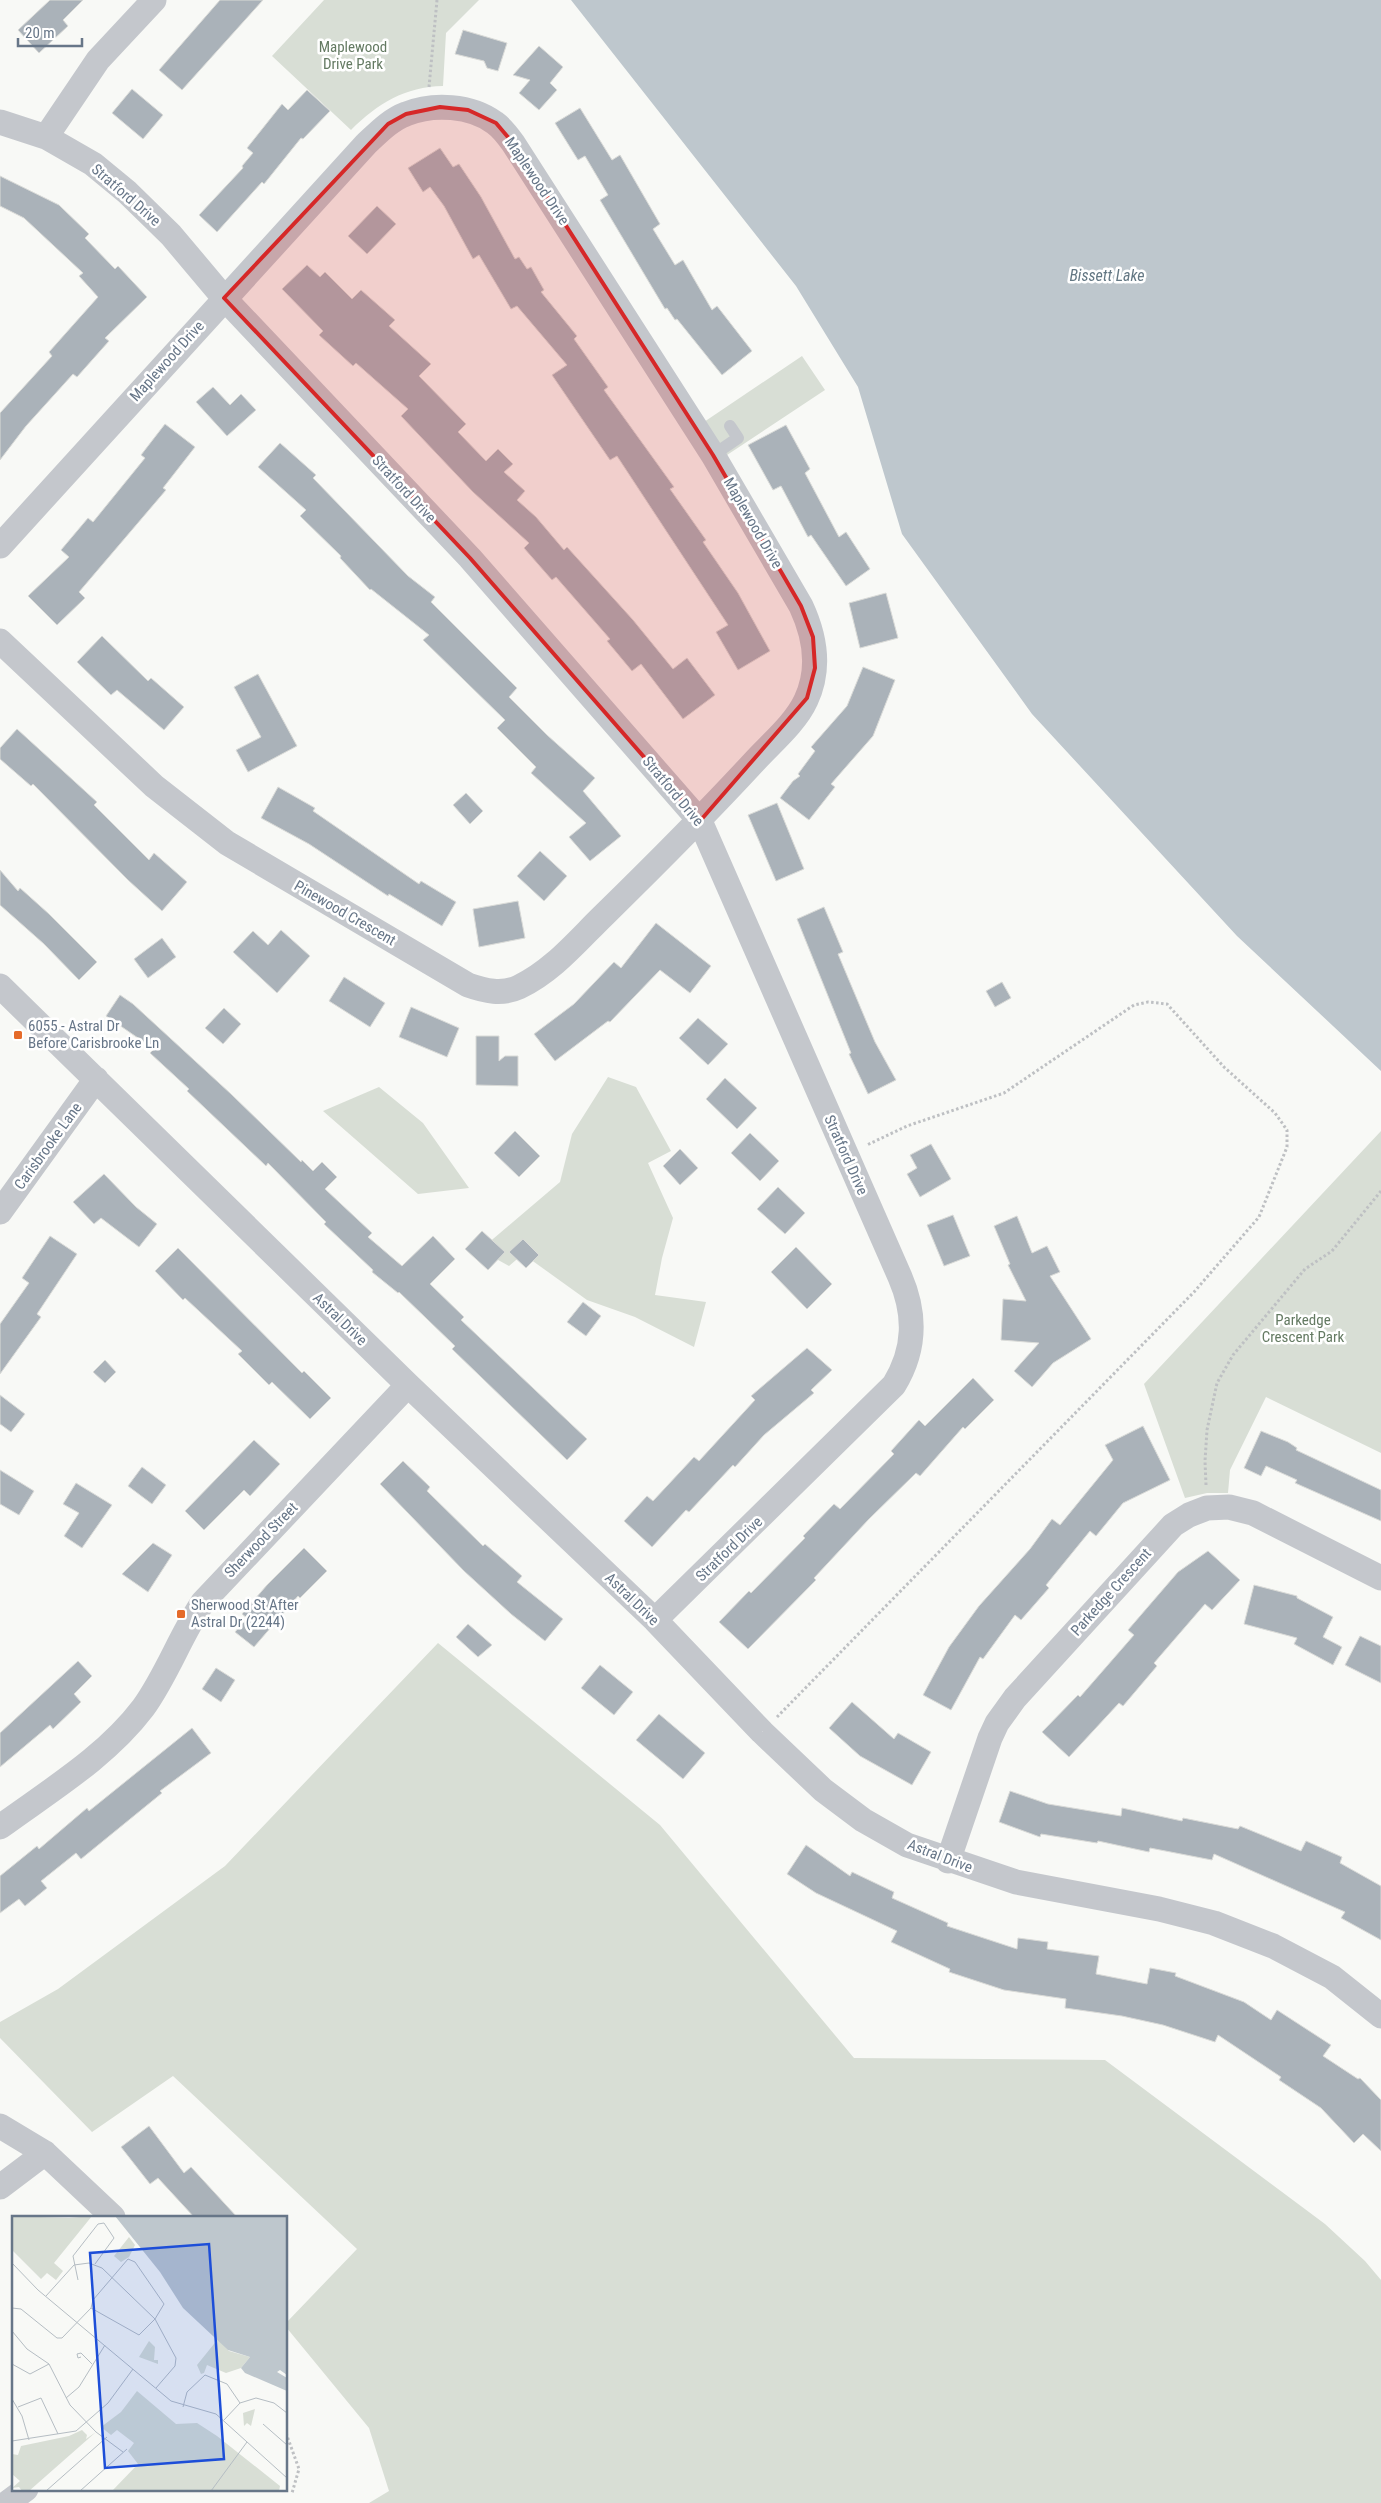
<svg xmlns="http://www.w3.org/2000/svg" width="1381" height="2503" font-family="'Roboto Condensed',sans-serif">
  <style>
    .green { fill: #d8ded5 }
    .water { fill: #bec7cd }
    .building { fill: #aab2b9; stroke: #dadbd8 }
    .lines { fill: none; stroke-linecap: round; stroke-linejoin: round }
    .path { stroke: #bec0c3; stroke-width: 3; stroke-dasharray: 2.5 2.5; stroke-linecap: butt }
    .lane { stroke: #c4c7cc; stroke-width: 12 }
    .street { stroke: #c4c7cc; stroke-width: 25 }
    .marked { fill: #d62828; fill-opacity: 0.2; stroke: #d62828; stroke-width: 4; stroke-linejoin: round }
    .poi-dot { fill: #e56b2a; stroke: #fff; stroke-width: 2 }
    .labels { text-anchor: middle; stroke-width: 5; stroke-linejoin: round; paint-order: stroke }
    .park-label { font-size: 15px; fill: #647a62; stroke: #fff }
    .street-label { font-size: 15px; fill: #677688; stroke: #fff }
    .poi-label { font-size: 15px; fill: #677688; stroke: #fff; text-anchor: start }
    .water-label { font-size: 16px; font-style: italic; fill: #637783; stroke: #fff }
    .inset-road { fill: none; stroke: #b5bdc3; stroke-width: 1 }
    .view { fill: #1d4ed8; fill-opacity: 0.15; stroke: #1d4ed8; stroke-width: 2.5 }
    .inset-edge { fill: none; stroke: #677688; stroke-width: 2.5 }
  </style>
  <rect width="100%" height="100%" fill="#f8f9f6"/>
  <!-- green -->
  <path class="green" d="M 324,0 L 479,0 L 446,33 L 443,86 C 405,87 378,103 351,130 L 272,56 Z
    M 802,356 L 825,390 L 727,455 L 704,422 Z
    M 608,1077 L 636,1087 L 671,1151 L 648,1163 L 673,1218 L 662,1258 L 655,1295 L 706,1302 L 694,1347 L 635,1317 L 587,1300 L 523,1254 L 509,1266 L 480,1250 L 560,1182 L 572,1134 Z
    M 379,1087 L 423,1123 L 469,1188 L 418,1194 L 323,1111 Z
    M 1381,1131 L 1381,1453 L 1266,1397 L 1230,1470 L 1228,1493 L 1207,1493 L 1185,1498 L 1144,1384 Z
    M 438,1643 L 660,1825 L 854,2058 L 1105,2060 L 1325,2224 L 1365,2261 L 1381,2280 L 1381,2503 L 369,2503 L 389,2491 L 369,2428 L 286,2327 L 286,2323 L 357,2249 L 173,2076 L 92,2132 L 0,2038 L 0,2022 L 58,1989 L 225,1866 Z"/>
  <!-- water -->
  <path class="water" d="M 571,0 L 1381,0 L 1381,1071 L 1237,936 L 1032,714 L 902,534 L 858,387 L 796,286 Z"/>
  <!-- building -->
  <path class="building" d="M 50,0 L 83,0 L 63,20 L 68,26 L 39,53 L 18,30 Z
    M 220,0 L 263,0 L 182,90 L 159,70 Z
    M 463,30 L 507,43 L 498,71 L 487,68 L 484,61 L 455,54 Z
    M 539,46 L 563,67 L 550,83 L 557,90 L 539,110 L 519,93 L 530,80 L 513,75 Z
    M 132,89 L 163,115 L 143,139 L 112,113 Z
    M 307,90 L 330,111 L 303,139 L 301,138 L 264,184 L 262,182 L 217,232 L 199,215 L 243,168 L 242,166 L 253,153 L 247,148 L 282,104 L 288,110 Z
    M 580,108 L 612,160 L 620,155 L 660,224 L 653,229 L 675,265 L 683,260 L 712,310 L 717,306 L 752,351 L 722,375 L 677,319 L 675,320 L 667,308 L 665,309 L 600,200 L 608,195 L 585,156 L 578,160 L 555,123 Z
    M 440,148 L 453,167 L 459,164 L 481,197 L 515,259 L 519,257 L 527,269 L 531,267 L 544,290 L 541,292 L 577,336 L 574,339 L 608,387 L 604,390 L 674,487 L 670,489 L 706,540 L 703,542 L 738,593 L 770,651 L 738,670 L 716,632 L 728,625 L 617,456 L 610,460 L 552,375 L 567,365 L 517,306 L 511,309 L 479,255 L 473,259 L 444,206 L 430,187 L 423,192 L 408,168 Z
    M 0,176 L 59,205 L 89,234 L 85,238 L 115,269 L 118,266 L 147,297 L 105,338 L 109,341 L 77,377 L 73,374 L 26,426 L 0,460 L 0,413 L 52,356 L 49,352 L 98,297 L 79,276 L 83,273 L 24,218 L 0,206 Z
    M 377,206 L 396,224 L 367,254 L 348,236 Z
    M 307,265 L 320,277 L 325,272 L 352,299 L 361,290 L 395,320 L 389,326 L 431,364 L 419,376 L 466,424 L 458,432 L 486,461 L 498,449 L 513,464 L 504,472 L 525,491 L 517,500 L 536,517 L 564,550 L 567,547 L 633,620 L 673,669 L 687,658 L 715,695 L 683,719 L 641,664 L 632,671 L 607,641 L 610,639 L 556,577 L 552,580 L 524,548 L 529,543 L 473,492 L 401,416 L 408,409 L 356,363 L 353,366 L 319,335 L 323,331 L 282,289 Z
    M 213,387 L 230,405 L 241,394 L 256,410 L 227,436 L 196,402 Z
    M 165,424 L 195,447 L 163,488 L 166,490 L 79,592 L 85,598 L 57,625 L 28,596 L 69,557 L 61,550 L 88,518 L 93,522 L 145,458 L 141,455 Z
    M 786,425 L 810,469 L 805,473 L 839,537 L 846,532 L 870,569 L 846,586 L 811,535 L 808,537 L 781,486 L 773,490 L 748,445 Z
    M 280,443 L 316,475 L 313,478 L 408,576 L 435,597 L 431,602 L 517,688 L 509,697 L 547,735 L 595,778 L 583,791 L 621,836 L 590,861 L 569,837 L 586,823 L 531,773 L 536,767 L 497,728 L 505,720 L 423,640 L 429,635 L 371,589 L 370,590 L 340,558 L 341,556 L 300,516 L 306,510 L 258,467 Z
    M 886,593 L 898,638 L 860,648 L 849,603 Z
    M 102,636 L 148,681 L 151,678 L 184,707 L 164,730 L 117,690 L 111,695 L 77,662 Z
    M 863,667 L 895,680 L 873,736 L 831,784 L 835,787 L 809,820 L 780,798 L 793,781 L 800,776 L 798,774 L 815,751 L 811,747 L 847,706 Z
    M 258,674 L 297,746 L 248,772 L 236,750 L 261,737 L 234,687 Z
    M 17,729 L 97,802 L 94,805 L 149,860 L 154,853 L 187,882 L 162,911 L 128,880 L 33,784 L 31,786 L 0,759 L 0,748 Z
    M 278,787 L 315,808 L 313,811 L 419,884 L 421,881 L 456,902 L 442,926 L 389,894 L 388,896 L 309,844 L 261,818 Z
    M 466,793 L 483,811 L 470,824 L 453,805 Z
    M 777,803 L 804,869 L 776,881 L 748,815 Z
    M 540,851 L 567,876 L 544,901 L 517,876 Z
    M 0,870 L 18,891 L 20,888 L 49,914 L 97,962 L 79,980 L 44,944 L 0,905 Z
    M 518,901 L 525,938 L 479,947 L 473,909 Z
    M 824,907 L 843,952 L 838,954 L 875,1042 L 896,1080 L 868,1094 L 849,1054 L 851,1053 L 797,919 Z
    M 656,923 L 711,966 L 690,993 L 660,970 L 610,1022 L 608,1021 L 555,1061 L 534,1034 L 574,1004 L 614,962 L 621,968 Z
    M 281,930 L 310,956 L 277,993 L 233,952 L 253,931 L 268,945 Z
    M 162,938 L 176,957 L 148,978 L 134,959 Z
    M 344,977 L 385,1003 L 370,1027 L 329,1001 Z
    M 1002,982 L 1011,998 L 995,1007 L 986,991 Z
    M 120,995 L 133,1004 L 231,1094 L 301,1162 L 302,1160 L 313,1171 L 322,1162 L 337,1177 L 325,1189 L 372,1233 L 368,1237 L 402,1266 L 433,1236 L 455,1259 L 430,1284 L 464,1317 L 461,1320 L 587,1439 L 567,1460 L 452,1349 L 455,1346 L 399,1292 L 398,1293 L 372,1272 L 373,1270 L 324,1224 L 326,1222 L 268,1163 L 266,1166 L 187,1091 L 189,1089 L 150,1053 L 154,1049 L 106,1016 Z
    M 411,1007 L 459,1028 L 447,1057 L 399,1037 Z
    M 224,1008 L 241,1024 L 223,1044 L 205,1028 Z
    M 698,1018 L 728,1044 L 708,1065 L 679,1038 Z
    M 476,1036 L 499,1036 L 499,1061 L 505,1056 L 518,1056 L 518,1086 L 476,1085 Z
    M 725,1078 L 757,1108 L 737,1129 L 706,1099 Z
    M 515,1131 L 540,1156 L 519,1177 L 494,1153 Z
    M 750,1133 L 779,1161 L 760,1181 L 731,1153 Z
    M 931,1144 L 951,1179 L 920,1197 L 907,1174 L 917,1168 L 910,1155 Z
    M 680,1149 L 698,1168 L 680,1185 L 663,1166 Z
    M 104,1174 L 136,1207 L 157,1224 L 139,1247 L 101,1218 L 94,1224 L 73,1202 Z
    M 778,1187 L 805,1213 L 785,1234 L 757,1209 Z
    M 953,1215 L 970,1256 L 944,1266 L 927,1225 Z
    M 1017,1216 L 1032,1253 L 1047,1246 L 1060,1272 L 1050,1276 L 1091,1339 L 1053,1363 L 1032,1387 L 1014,1371 L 1039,1343 L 1001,1340 L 1003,1299 L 1026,1301 L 1008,1265 L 1010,1264 L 994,1226 Z
    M 482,1231 L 505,1252 L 488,1270 L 465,1249 Z
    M 50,1236 L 77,1254 L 37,1314 L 41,1317 L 0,1374 L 0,1324 L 29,1283 L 22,1278 Z
    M 523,1239 L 539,1255 L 526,1268 L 509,1252 Z
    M 796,1247 L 832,1284 L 807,1309 L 771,1272 Z
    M 178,1248 L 302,1373 L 304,1371 L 331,1398 L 310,1419 L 272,1382 L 269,1385 L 238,1354 L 242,1351 L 185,1298 L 183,1300 L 155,1271 Z
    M 583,1302 L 601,1316 L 586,1336 L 567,1322 Z
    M 807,1348 L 832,1370 L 811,1390 L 814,1393 L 764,1435 L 735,1467 L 733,1465 L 689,1512 L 686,1510 L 652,1547 L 624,1521 L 647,1496 L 653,1501 L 694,1457 L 699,1461 L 755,1400 L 751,1396 Z
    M 105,1360 L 116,1372 L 105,1383 L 93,1372 Z
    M 973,1378 L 994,1400 L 965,1429 L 963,1427 L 920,1476 L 916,1473 L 869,1519 L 814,1578 L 816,1580 L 748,1649 L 719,1622 L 749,1591 L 751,1593 L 805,1538 L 803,1536 L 834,1504 L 840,1509 L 894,1454 L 891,1451 L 919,1420 L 925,1426 Z
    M 0,1395 L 25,1414 L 11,1432 L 0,1424 Z
    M 1143,1426 L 1170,1480 L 1123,1503 L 1096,1536 L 1090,1531 L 1046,1585 L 1049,1588 L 1021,1620 L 1015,1615 L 983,1659 L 980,1657 L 951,1710 L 923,1695 L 949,1647 L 979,1606 L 1030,1549 L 1052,1519 L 1060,1525 L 1113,1460 L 1105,1445 Z
    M 1261,1431 L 1288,1442 L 1297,1448 L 1296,1450 L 1381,1490 L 1381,1521 L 1295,1483 L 1297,1480 L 1266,1466 L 1261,1476 L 1244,1468 Z
    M 254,1440 L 280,1464 L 250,1496 L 244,1490 L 204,1530 L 185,1511 Z
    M 403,1461 L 430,1487 L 427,1491 L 483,1546 L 485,1544 L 522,1576 L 517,1582 L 563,1619 L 545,1641 L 511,1614 L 464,1571 L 380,1484 Z
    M 142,1467 L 166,1485 L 152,1504 L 128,1486 Z
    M 0,1470 L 34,1491 L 19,1515 L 0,1504 Z
    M 76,1483 L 112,1505 L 82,1548 L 64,1536 L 79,1513 L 63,1504 Z
    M 153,1543 L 172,1555 L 148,1592 L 122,1574 Z
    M 304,1548 L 327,1571 L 300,1598 L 298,1596 L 254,1647 L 235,1632 L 247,1618 L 242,1614 L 267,1585 Z
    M 1208,1551 L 1240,1580 L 1212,1610 L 1205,1604 L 1154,1663 L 1157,1666 L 1123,1706 L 1119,1703 L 1069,1757 L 1042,1732 L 1078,1695 L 1080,1697 L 1134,1635 L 1128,1630 L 1178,1572 Z
    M 1254,1585 L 1297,1596 L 1297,1598 L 1333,1617 L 1323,1637 L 1342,1647 L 1333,1665 L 1294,1644 L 1297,1638 L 1244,1624 Z
    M 468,1624 L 492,1645 L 478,1657 L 456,1637 Z
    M 1360,1636 L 1381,1646 L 1381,1683 L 1345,1665 Z
    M 78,1661 L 92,1676 L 74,1694 L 81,1702 L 53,1729 L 50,1725 L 0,1767 L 0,1733 Z
    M 600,1665 L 633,1692 L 614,1715 L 581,1688 Z
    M 216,1668 L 235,1680 L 221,1702 L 202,1689 Z
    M 852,1702 L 894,1739 L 898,1733 L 931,1752 L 912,1785 L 860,1756 L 829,1728 Z
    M 659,1714 L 705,1753 L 683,1779 L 636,1740 Z
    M 192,1728 L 211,1753 L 160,1791 L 162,1793 L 81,1859 L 76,1853 L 41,1881 L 47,1888 L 25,1906 L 19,1899 L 0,1913 L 0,1876 L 37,1846 L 39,1849 L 87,1808 L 89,1811 Z
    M 1010,1791 L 1048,1804 L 1121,1816 L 1122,1808 L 1182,1821 L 1183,1818 L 1238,1829 L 1240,1826 L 1301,1851 L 1306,1841 L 1342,1857 L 1340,1863 L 1381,1886 L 1381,1940 L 1341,1918 L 1345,1912 L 1214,1854 L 1212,1860 L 1150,1848 L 1149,1852 L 1098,1841 L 1097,1843 L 1041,1834 L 1040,1837 L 999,1822 Z
    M 806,1845 L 850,1876 L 852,1872 L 894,1892 L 892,1898 L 948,1923 L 947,1926 L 1017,1949 L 1018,1938 L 1048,1942 L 1047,1949 L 1099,1956 L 1096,1974 L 1147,1984 L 1150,1968 L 1176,1973 L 1175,1976 L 1244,2002 L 1271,2020 L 1277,2010 L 1331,2045 L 1323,2056 L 1358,2079 L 1360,2078 L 1381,2100 L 1381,2151 L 1363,2134 L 1354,2143 L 1321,2108 L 1279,2080 L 1281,2077 L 1218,2035 L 1215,2042 L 1163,2025 L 1122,2016 L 1065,2008 L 1066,1999 L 1004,1990 L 949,1972 L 950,1969 L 891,1942 L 897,1931 L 816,1893 L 787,1874 Z
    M 149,2126 L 184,2173 L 191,2167 L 237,2217 L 194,2217 L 158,2178 L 150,2184 L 121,2147 Z"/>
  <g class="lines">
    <!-- path -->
    <path class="path" d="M 429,87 L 437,0
      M 1206,1485 L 1205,1461 L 1207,1430 L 1217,1383 L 1233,1355 L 1305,1269 L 1332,1251 L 1381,1191
      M 777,1717 L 1194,1292 L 1259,1217 L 1287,1147 L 1287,1130 L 1275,1113 L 1224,1067 L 1167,1004 L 1148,1002 L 1134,1005 L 1004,1093 L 907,1126 L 867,1145
      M 286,2433 L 299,2469 L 292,2493"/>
    <!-- lane -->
    <path class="lane" d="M 713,455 L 738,438 L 730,426"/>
    <!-- street -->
    <path class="street" d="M 0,122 L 46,137 L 93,164 L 127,192 L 171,235 L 224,298 L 470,558 L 700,821 L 900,1277 C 916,1314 916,1349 894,1385 L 655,1620
      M 46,137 L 98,60 L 154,0
      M 0,546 L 366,144 C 378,133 390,120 406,114 C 433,103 471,105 495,123 C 502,128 508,136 513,143 L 713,455 L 801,606 C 815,636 821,668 806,700 C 795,724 770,744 753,763 C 705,815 655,865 605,914 C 578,940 553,971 519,987 C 502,995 485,991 468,985 L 227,843 L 154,786 L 0,641
      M 0,986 L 408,1385 L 655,1620 L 762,1732 L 823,1790 L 863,1820 L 907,1845 L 1016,1882 L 1159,1909 L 1214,1923 L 1273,1946 L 1332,1977 L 1381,2016
      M 0,1212 L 96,1079
      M 0,1827 C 49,1791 106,1757 143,1708 C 167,1675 180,1636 203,1602 L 408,1385
      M 948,1861 L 990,1738 L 997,1723 L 1015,1698 L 1173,1525 L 1189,1515 L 1207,1508 L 1229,1507 L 1253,1513 L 1381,1578
      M 0,2126 L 45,2153 L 113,2217
      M 0,2187 L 45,2153
      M 7,2503 L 26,2489"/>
  </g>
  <!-- marked area -->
  <path class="marked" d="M 440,107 L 468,110 L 496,123 L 513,143 L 713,455 L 801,606 L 813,637 L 815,668 L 807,698 L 700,821 L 470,558 L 224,298 L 388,124 L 406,114 Z"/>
  <!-- markers -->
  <g class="poi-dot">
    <rect x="13" y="1030" width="10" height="10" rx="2.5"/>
    <rect x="176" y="1609" width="10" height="10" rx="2.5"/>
  </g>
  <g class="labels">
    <!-- park labels -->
    <g class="park-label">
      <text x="353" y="52">Maplewood<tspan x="353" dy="17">Drive Park</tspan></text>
      <text x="1303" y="1325">Parkedge<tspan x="1303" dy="17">Crescent Park</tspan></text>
    </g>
    <!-- street labels -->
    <g class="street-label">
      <text transform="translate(537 181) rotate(56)" y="5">Maplewood Drive</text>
      <text transform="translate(126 195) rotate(41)" y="5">Stratford Drive</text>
      <text transform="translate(167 361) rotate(-48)" y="5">Maplewood Drive</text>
      <text transform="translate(404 489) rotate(47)" y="5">Stratford Drive</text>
      <text transform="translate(753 523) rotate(60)" y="5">Maplewood Drive</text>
      <text transform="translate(673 791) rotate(50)" y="5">Stratford Drive</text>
      <text transform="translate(345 913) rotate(30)" y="5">Pinewood Crescent</text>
      <text transform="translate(48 1146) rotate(-54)" y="5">Carisbrooke Lane</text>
      <text transform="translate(846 1155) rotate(66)" y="5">Stratford Drive</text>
      <text transform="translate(340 1319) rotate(44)" y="5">Astral Drive</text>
      <text transform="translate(261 1540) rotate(-46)" y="5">Sherwood Street</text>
      <text transform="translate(729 1549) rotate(-44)" y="5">Stratford Drive</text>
      <text transform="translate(1111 1592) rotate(-48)" y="5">Parkedge Crescent</text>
      <text transform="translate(632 1599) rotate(44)" y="5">Astral Drive</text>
      <text transform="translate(940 1856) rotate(21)" y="5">Astral Drive</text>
    </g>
    <!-- poi labels -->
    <g class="poi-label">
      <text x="28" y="1031">6055 - Astral Dr<tspan x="28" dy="17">Before Carisbrooke Ln</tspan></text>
      <text x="191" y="1610">Sherwood St After<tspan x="191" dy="17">Astral Dr (2244)</tspan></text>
    </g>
    <!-- water labels -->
    <g class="water-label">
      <text x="1107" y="281">Bissett Lake</text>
    </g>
  </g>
  <!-- overview -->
  <g transform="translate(12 2216)">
    <rect width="275" height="275" fill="#f8f9f6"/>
    <path d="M 0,0 L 57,2 L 80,0 L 42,47 L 51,55 L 44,64 L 35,57 L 29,63 L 0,34 ZM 117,21 L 123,29 L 117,41 L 109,46 L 102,40 ZM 206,123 L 217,135 L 238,141 L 229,152 L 214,157 L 195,149 L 192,157 L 189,158 L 185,149 ZM 137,125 L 143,131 L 142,144 L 146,144 L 146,148 L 127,141 ZM 125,175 L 164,208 L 185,207 L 205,220 L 268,270 L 267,275 L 100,275 L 126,248 L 116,235 L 122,227 L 105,214 L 99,219 L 89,211 L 109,196 ZM 243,193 L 239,210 L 235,207 L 232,210 L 231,197 ZM 70,214 L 75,219 L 74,223 L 84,216 L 17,275 L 10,275 L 7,271 L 0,272 L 8,265 L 0,258 L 0,238 L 6,239 L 9,230 L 57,220 Z" fill="#d8ded5"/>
    <path d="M 103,0 L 275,0 L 275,159 L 268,154 L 265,156 L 275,162 L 275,175 L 233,157 L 229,152 L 238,141 L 216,134 L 171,92 L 148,56 Z" fill="#bec7cd"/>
    <path class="inset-road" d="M 0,47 L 26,74 L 159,185 L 204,198 L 275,262M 66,64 L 61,40 L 86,8 L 92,7 L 102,22 L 83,48M 34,80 L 62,49 L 77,47 L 90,52 L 143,103 L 164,142 L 163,150 L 144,172M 0,92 L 9,93 L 45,122 L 50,122 L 79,92 L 81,84 L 116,43 L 123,46 L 152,88 L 143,103 L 127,119 L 79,92M 0,115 L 15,133 L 37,148 L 58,189 L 84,216 L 111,236M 69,141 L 66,142 L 65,138 L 69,137 L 80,148M 0,148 L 18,158 L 37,148M 54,182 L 67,171 L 93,129M 0,183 L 10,200 L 17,224M 6,191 L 29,182 L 46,218M 171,191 L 175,176 L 193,159 L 215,168 L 228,187M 212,204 L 228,187 L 244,182 L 262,187 L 275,197M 251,208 L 275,229M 0,225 L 64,215 L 96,187 L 121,153M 34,275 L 95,221M 68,275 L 115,233M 199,275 L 235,226"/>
    <path class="view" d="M 197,28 L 212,243 L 93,252 L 78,37 Z"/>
    <rect width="275" height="275" class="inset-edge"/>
  </g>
  <!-- scale -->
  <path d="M18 38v8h64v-8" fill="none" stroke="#677688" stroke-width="2.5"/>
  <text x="25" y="38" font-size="15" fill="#677688" stroke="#ffffff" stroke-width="4" paint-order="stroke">20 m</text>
</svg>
